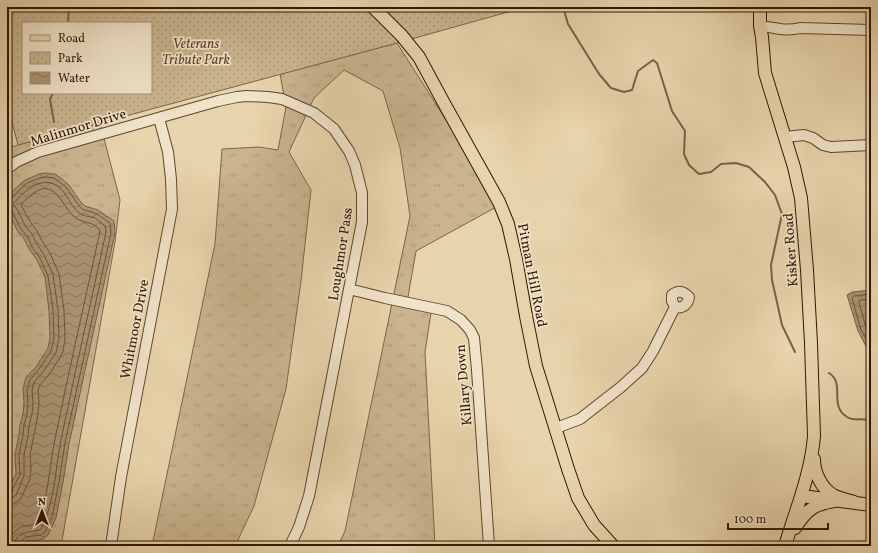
<svg xmlns="http://www.w3.org/2000/svg" width="878" height="553" font-family="Vollkorn,serif">
  <style>
    .grass { fill: url(#grass-tufts); stroke: #7c6548 }
    .park { fill: url(#park-dots); stroke: #7c6548; fill-rule: evenodd }
    .water { fill: url(#water-waves); stroke: #786145 }
    .lines { fill: none; stroke-linecap: round; stroke-linejoin: round }
    .shore { stroke: #6c543a; stroke-width: 1 }
    .stream { stroke: #786145; stroke-width: 2 }
    .minor-casing { stroke: #5d462c; stroke-width: 12 }
    .major-casing { stroke: #2f1602; stroke-width: 14 }
    .minor { stroke: #f0e3c9; stroke-width: 10 }
    .major { stroke: #e8d4ac; stroke-width: 12 }
    .labels { text-anchor: middle; stroke-width: 3.5; stroke-linejoin: round; paint-order: stroke }
    .park-label { font-size: 14px; font-style: italic; fill: #5d452c; stroke: #f0e3c9 }
    .street-label { font-size: 14px; fill: #2f1602; stroke: #f0e3c9 }
  </style>
  <defs>
    <pattern id="grass-tufts" width="24" height="20" patternUnits="userSpaceOnUse"><rect width="24" height="20" fill="#c9b48f"/><path d="M3 7l-1-3M5 7V3M7 7l1-3M15 17l-1-3M17 17v-4M19 17l1-3" fill="none" stroke="#ad9a7a"/></pattern>
    <pattern id="park-dots" width="8" height="8" patternUnits="userSpaceOnUse"><rect width="8" height="8" fill="#c9b48f"/><path d="M2 2h.1M6 6h.1" fill="none" stroke="#ad9a7a" stroke-width="1.8" stroke-linecap="round"/></pattern>
    <pattern id="water-waves" width="16" height="10" patternUnits="userSpaceOnUse"><rect width="16" height="10" fill="#a99372"/><path d="M0 5q4-4 8 0t8 0" fill="none" stroke="#8a775b"/></pattern>
  </defs>
  <rect width="100%" height="100%" fill="#e8d4ac"/>
  <filter id="stains"><feTurbulence type="fractalNoise" baseFrequency=".005" numOctaves="4"/><feColorMatrix values="0 0 0 0 .2 0 0 0 0 .09 0 0 0 0 .02 0 0 0 .5 -.17"/></filter>
  <radialGradient id="worn" r=".72"><stop offset=".6" stop-color="#630" stop-opacity="0"/><stop offset="1" stop-color="#630" stop-opacity=".3"/></radialGradient>
  <!-- grass -->
  <path class="grass" d="M 397,43 L 500,205 L 416,251 L 408,297 L 431,313 L 425,352 L 435,546 L 338,546 L 345,531 L 410,216 L 400,148 L 383,91 L 344,70 L 314,98 L 289,152 L 311,190 L 301,281 L 286,389 L 254,506 L 235,546 L 152,546 L 215,244 L 222,149 L 259,147 L 278,150 L 286,107 L 280,74 Z
    M 100,123 L 120,200 L 115,242 L 61,546 L 7,546 L 7,148 Z"/>
  <!-- park -->
  <path class="park" d="M 7,7 L 526,7 L 397,43 L 18,145 L 7,103 ZM 23,23 L 151,23 L 151,93 L 23,93 Z"/>
  <!-- water -->
  <path class="water" d="M 45,173 L 55,174 L 62,179 L 69,185 L 80,201 L 85,206 L 98,210 L 114,221 L 115,233 L 69,444 L 63,482 L 56,518 L 48,535 L 43,539 L 34,541 L 28,540 L 23,545 L 23,546 L 7,546 L 7,520 L 9,509 L 7,499 L 10,485 L 16,474 L 15,455 L 19,434 L 20,425 L 23,413 L 24,403 L 23,389 L 26,377 L 36,367 L 48,348 L 50,338 L 49,311 L 45,277 L 37,260 L 29,249 L 24,239 L 18,232 L 13,222 L 8,211 L 7,200 L 8,195 L 25,180 L 39,174 Z
    M 871,290 L 871,356 L 858,331 L 847,295 L 852,292 Z"/>
  <g class="lines">
    <!-- shore -->
    <path class="shore" d="M 7,199 L 11,198 L 27,183 L 40,178 L 46,177 L 54,178 L 66,187 L 77,203 L 82,209 L 97,214 L 110,223 L 111,233 L 65,443 L 59,482 L 52,517 L 45,532 L 41,535 L 26,537 L 20,542 L 19,546
      M 7,209 L 10,209 L 12,211 L 21,229 L 28,237 L 32,247 L 40,258 L 48,276 L 53,310 L 54,338 L 51,351 L 39,369 L 30,380 L 27,390 L 28,403 L 27,414 L 24,425 L 23,435 L 19,455 L 20,475 L 14,486 L 12,492 L 10,494 L 7,494
      M 871,294 L 854,296 L 852,298 L 861,330 L 871,347
      M 871,299 L 860,300 L 859,302 L 866,328 L 871,337
      M 7,499 L 12,498 L 16,495 L 24,476 L 24,455 L 28,436 L 29,426 L 32,414 L 33,403 L 32,390 L 34,382 L 43,372 L 56,353 L 59,338 L 58,310 L 53,274 L 44,255 L 37,244 L 32,234 L 26,227 L 17,209 L 13,204 C 25,190 45,172 62,190 C 68,197 71,206 78,212 C 83,217 90,216 95,218 C 99,220 102,224 105,226 L 106,232 C 91,302 75,371 61,440 C 55,470 55,502 41,529 L 39,530 C 28,533 16,531 14,546
      M 7,505 L 13,504 L 20,500 L 30,479 L 31,466 L 30,455 L 38,414 L 39,403 L 38,390 L 40,385 L 48,376 L 61,356 L 63,351 L 65,339 L 64,310 L 59,274 L 50,253 L 42,241 L 37,231 L 31,223 L 21,205 L 22,203 C 37,189 48,180 62,201 C 66,207 70,214 76,218 C 84,224 95,221 100,231 C 85,301 69,370 55,439 C 49,467 49,498 36,525 C 32,525 27,525 23,526 C 15,530 9,537 8,546"/>
    <!-- stream -->
    <path class="stream" d="M 563,7 L 568,24 L 599,74 L 611,88 L 624,92 L 632,90 L 638,71 L 653,60 L 657,63 L 672,111 L 685,131 L 684,154 L 689,165 L 699,174 L 711,172 L 721,164 L 736,163 L 749,167 L 765,182 L 775,195 L 782,214 L 771,265 L 772,280 L 782,325 L 795,352
      M 68,23 L 69,7
      M 53,93 L 50,99 L 54,122
      M 829,373 C 846,384 828,405 847,417 C 854,422 863,417 871,421
      M 31,546 L 34,541"/>
    <!-- minor casing -->
    <g class="minor-casing">
      <path id="minor" d="M 760,26 C 775,27 784,32 800,28 L 871,30
        M 785,137 L 804,135 L 813,138 L 823,145 L 831,147 L 871,145
        M 7,169 L 16,162 L 38,152 L 218,101 L 237,97 L 246,96 L 268,97 L 282,99 L 314,113 L 334,129 L 349,151 L 355,165 L 362,193 L 362,222 L 309,496 L 299,527 L 290,546
        M 349,289 L 385,298 L 447,311 L 461,320 L 470,330 L 474,338 L 477,370 L 489,546
        M 556,428 L 580,419 L 621,387 L 642,368 L 653,351 L 675,307 L 672,301 L 672,295 C 679,290 683,291 689,297 C 688,304 683,309 675,307
        M 111,546 L 121,477 L 172,209 L 171,179 L 168,152 L 159,118"/>
    </g>
    <!-- major casing -->
    <g class="major-casing">
      <path id="major" d="M 373,7 L 402,36 L 419,57 L 445,105 L 499,202 L 508,224 L 516,259 L 526,316 L 536,366 L 568,469 L 578,498 L 594,525 L 613,546
        M 760,7 L 760,26 L 762,37 L 765,73 L 794,167 L 801,198 L 807,270 L 811,343 L 814,436 C 811,474 796,509 785,546
        M 814,459 C 814,472 821,488 833,495 C 839,498 847,500 854,502
        M 802,496 L 871,505
        M 795,528 C 808,507 816,504 839,500"/>
    </g>
    <!-- minor -->
    <use href="#minor" class="minor"/>
    <!-- major -->
    <use href="#major" class="major"/>
  </g>
  <g class="labels">
    <!-- park labels -->
    <g class="park-label">
      <text x="196" y="48">Veterans<tspan x="196" dy="16">Tribute Park</tspan></text>
    </g>
    <!-- street labels -->
    <g class="street-label">
      <text transform="translate(78 127) rotate(-17)" y="5">Malinmor Drive</text>
      <text transform="translate(790 250) rotate(-94)" y="5">Kisker Road</text>
      <text transform="translate(340 254) rotate(-81)" y="5">Loughmor Pass</text>
      <text transform="translate(533 275) rotate(79)" y="5">Pitman Hill Road</text>
      <text transform="translate(134 329) rotate(-79)" y="5">Whitmoor Drive</text>
      <text transform="translate(463 385) rotate(-95)" y="5">Killary Down</text>
    </g>
  </g>
  <!-- margin -->
  <rect width="878" height="553" fill="none" stroke="#e8d4ac" stroke-width="24"/>
  <rect x="8" y="8" width="862" height="537" fill="none" stroke="#2f1602" stroke-width="2"/>
  <rect x="12" y="12" width="854" height="529" fill="none" stroke="#2f1602"/>
  <!-- legend -->
  <rect x="22" y="22" width="130" height="72" fill="#f0e3c9" stroke="#a39179"/>
  <rect x="30" y="35" width="20" height="6" fill="#e8d4ac" stroke="#a39179"/>
  <text x="58" y="42" font-size="12" fill="#2f1602">Road</text>
  <rect x="30" y="52" width="20" height="12" fill="url(#park-dots)" stroke="#a39179"/>
  <text x="58" y="62" font-size="12" fill="#2f1602">Park</text>
  <rect x="30" y="72" width="20" height="12" fill="url(#water-waves)" stroke="#a39179"/>
  <text x="58" y="82" font-size="12" fill="#2f1602">Water</text>
  <!-- north arrow -->
  <g transform="translate(42 511)" stroke="#f0e3c9" stroke-width="3" paint-order="stroke">
  <path d="M0-3L7 15L0 10L-7 15Z" fill="#2f1602"/>
  <text y="-6" font-size="11" font-weight="bold" text-anchor="middle" fill="#2f1602">N</text>
  </g>
  <!-- scale -->
  <path d="M728 523v6h100v-6" fill="none" stroke="#2f1602" stroke-width="2"/>
  <text x="734" y="523" font-size="12" fill="#2f1602" stroke="#f0e3c9" stroke-width="3" paint-order="stroke">100 m</text>
  <rect width="100%" height="100%" filter="url(#stains)"/>
  <rect width="100%" height="100%" fill="url(#worn)"/>
</svg>
